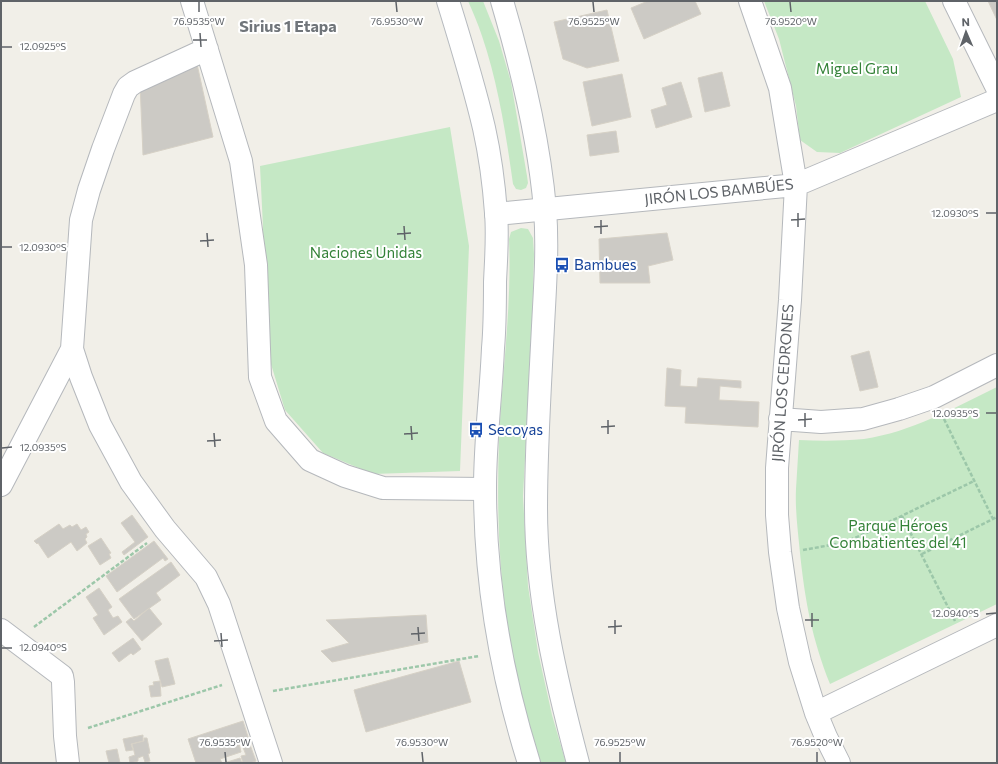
<svg xmlns="http://www.w3.org/2000/svg" width="998" height="764" font-family="Commissioner,sans-serif">
  <style>
    .green { fill: #c5e8c5 }
    .building { fill: #cccac5; stroke: #d6d1c6 }
    .lines { fill: none; stroke-linecap: round; stroke-linejoin: round }
    .street-casing { stroke: #b5b8bc; stroke-width: 24 }
    .secondary-casing { stroke: #b6babf; stroke-width: 24 }
    .path { stroke: #9cc7a9; stroke-width: 2.5; stroke-dasharray: 4 2; stroke-linecap: butt }
    .street { stroke: #fff; stroke-width: 22 }
    .secondary { stroke: #fff; stroke-width: 22 }
    .ticks { fill: none; stroke: #5f6368; stroke-width: 1.5 }
    .labels { text-anchor: middle; stroke-width: 4; stroke-linejoin: round; paint-order: stroke }
    .park-label { font-size: 15px; fill: #348238; stroke: #fff }
    .street-label { font-size: 15px; fill: #5f6368; stroke: #fff }
    .transit-label { font-size: 15px; fill: #164399; stroke: #fff; text-anchor: start }
    .neighbourhood-label { font-size: 16px; font-weight: bold; fill: #70757a; stroke: #fff }
    .ticks-label { font-size: 10px; text-anchor: middle; fill: #5f6368; stroke: #fff; stroke-width: 4; stroke-linejoin: round; paint-order: stroke }
  </style>
  <rect width="100%" height="100%" fill="#f1efe8"/>
  <!-- green -->
  <path class="green" d="M 468,1 L 483,1 L 499,41 L 511,82 L 527,176 L 528,183 L 526,188 L 521,190 L 516,189 L 513,184 C 506,134 498,83 482,36 C 478,24 473,12 468,1 Z
    M 764,1 L 925,1 L 953,59 L 961,97 L 840,153 L 817,152 L 800,140 L 796,106 L 779,39 Z
    M 450,127 L 469,246 L 460,471 L 373,474 L 323,453 L 285,410 L 267,351 L 264,301 L 263,227 L 260,166 Z
    M 521,228 L 528,229 L 533,238 L 534,254 L 532,328 L 523,496 L 528,586 L 538,652 L 552,715 L 566,763 L 541,763 C 526,716 513,665 506,616 C 498,558 497,499 499,441 C 502,373 512,306 509,239 L 511,232 Z
    M 997,387 L 997,604 L 830,684 C 812,639 805,601 800,553 C 798,532 795,510 796,489 C 797,473 798,456 799,440 C 821,441 842,441 864,439 C 911,432 954,408 997,387 Z"/>
  <!-- building -->
  <path class="building" d="M 648,1 L 695,1 L 701,14 L 644,39 L 631,8 Z
    M 988,1 L 997,1 L 997,20 Z
    M 607,10 L 619,61 L 587,68 L 563,59 L 554,22 Z
    M 197,64 L 213,137 L 143,155 L 140,84 Z
    M 722,72 L 730,106 L 705,112 L 698,78 Z
    M 622,74 L 631,117 L 592,126 L 583,82 Z
    M 681,82 L 692,117 L 656,128 L 651,110 L 667,105 L 662,88 Z
    M 616,131 L 619,152 L 590,156 L 587,135 Z
    M 667,233 L 673,260 L 648,266 L 650,283 L 600,283 L 599,239 Z
    M 869,351 L 878,387 L 860,391 L 851,356 Z
    M 667,368 L 681,370 L 680,386 L 697,387 L 698,378 L 741,381 L 741,388 L 720,386 L 719,400 L 759,402 L 758,427 L 685,423 L 686,407 L 665,406 Z
    M 132,515 L 148,537 L 124,555 L 122,552 L 135,542 L 121,523 Z
    M 59,524 L 63,529 L 70,525 L 72,527 L 77,524 L 81,530 L 86,527 L 89,532 L 86,534 L 87,537 L 85,539 L 87,543 L 77,551 L 71,542 L 48,558 L 38,543 L 37,544 L 34,541 Z
    M 101,538 L 111,553 L 109,554 L 111,558 L 100,565 L 88,546 Z
    M 154,541 L 168,559 L 165,561 L 163,558 L 117,592 L 106,576 Z
    M 171,562 L 180,575 L 156,593 L 161,600 L 134,619 L 119,599 Z
    M 99,588 L 112,607 L 108,610 L 113,618 L 118,616 L 122,622 L 104,635 L 93,618 L 98,615 L 86,597 Z
    M 149,608 L 162,624 L 142,641 L 126,622 L 131,618 L 134,621 Z
    M 426,615 L 428,642 L 332,662 L 321,651 L 349,643 L 326,620 Z
    M 133,638 L 141,649 L 133,655 L 131,653 L 119,662 L 112,653 Z
    M 168,658 L 175,684 L 162,687 L 155,661 Z
    M 459,661 L 471,702 L 366,732 L 354,690 Z
    M 160,681 L 161,696 L 151,697 L 149,686 L 154,685 L 153,682 Z
    M 243,721 L 249,740 L 239,743 L 241,752 L 220,759 L 222,763 L 196,763 L 188,739 Z
    M 143,735 L 143,741 L 131,744 L 133,750 L 126,751 L 123,739 Z
    M 144,738 L 147,738 L 150,753 L 148,754 L 150,761 L 145,762 L 143,756 L 138,758 L 138,761 L 130,763 L 129,757 L 135,755 L 132,744 L 144,741 Z
    M 249,742 L 256,761 L 250,763 L 243,763 L 241,756 L 246,755 L 242,745 Z
    M 117,749 L 120,763 L 109,763 L 106,751 Z
    M 240,758 L 242,763 L 224,763 Z"/>
  <g class="lines">
    <!-- street casing -->
    <g class="street-casing">
      <path id="street" d="M 192,1 L 241,161 L 256,265 L 260,377 L 276,421 L 310,460 L 345,476 L 383,488 L 485,489
        M 750,1 L 780,88 L 796,185 L 790,300 L 777,468 L 777,515 L 780,552 L 788,608 L 800,662 L 816,713 L 826,737 L 839,763
        M 954,1 L 997,88
        M 207,49 L 135,82 L 128,87 L 124,94 L 103,149 L 89,190 L 81,220 L 72,349 L 81,377 L 100,425 L 131,482 L 165,529 L 206,577 L 219,604 L 271,763
        M 496,214 L 796,185 L 997,100
        M 780,419 L 821,422 L 863,419 L 899,409 L 934,397 L 997,365
        M 1,485 L 72,349
        M 1,630 L 62,676 L 63,682 L 65,736 L 68,763
        M 816,713 L 997,625"/>
    </g>
    <!-- secondary casing -->
    <g class="secondary-casing">
      <path id="secondary" d="M 448,1 C 461,43 474,85 484,128 C 490,155 494,185 496,213 C 498,236 496,259 495,282 C 495,304 495,326 493,348 C 491,395 485,441 485,488 C 485,581 501,674 529,763
        M 502,1 C 522,69 539,139 545,209 C 548,248 545,287 543,326 C 540,386 536,447 536,508 C 536,595 556,680 578,763"/>
    </g>
    <!-- path -->
    <path class="path" d="M 944,419 L 993,519
      M 902,516 L 955,621
      M 803,550 L 842,543 L 862,535 L 974,481
      M 922,554 L 997,517
      M 34,627 L 147,543
      M 273,691 L 479,656
      M 88,728 L 222,685"/>
    <!-- street -->
    <use href="#street" class="street"/>
    <!-- secondary -->
    <use href="#secondary" class="secondary"/>
  </g>
  <!-- ticks -->
  <path class="ticks" d="M 199,2 L 199,12M 396,2 L 397,12M 593,2 L 594,12M 790,2 L 791,12M 200,33 L 201,47M 193,40 L 207,40M 2,47 L 12,47M 798,213 L 798,227M 986,213 L 996,213M 601,220 L 601,234M 791,220 L 805,219M 404,226 L 405,240M 594,227 L 608,226M 207,233 L 208,247M 397,234 L 411,233M 200,241 L 214,240M 2,247 L 12,247M 805,413 L 805,427M 986,413 L 996,413M 608,420 L 608,434M 798,420 L 812,419M 411,426 L 412,440M 601,427 L 615,426M 214,433 L 215,447M 404,434 L 418,433M 207,441 L 221,440M 2,448 L 12,447M 812,613 L 812,627M 986,614 L 996,613M 615,620 L 615,634M 805,620 L 819,620M 418,627 L 419,641M 608,627 L 622,626M 221,633 L 222,647M 411,634 L 425,633M 214,641 L 228,640M 2,648 L 12,648M 225,752 L 226,762M 422,752 L 423,762M 620,752 L 620,762M 817,752 L 817,762"/>
  <!-- icons -->
  <defs>
    <g id="bus-bare" transform="scale(1.2)"><path d="M-5-6H5V4H4V6H2V4H-2V6H-4V4H-5ZM-3.5-4V0h7V-4ZM-3.5 1.2v1.5H-2V1.2ZM2 1.2v1.5H3.5V1.2Z" fill="#1a4fb4" stroke="#fff" stroke-width="2.5" paint-order="stroke"/></g>
  </defs>
  <g fill-rule="evenodd">
    <use href="#bus-bare" x="562" y="265"/>
    <use href="#bus-bare" x="476" y="430"/>
  </g>
  <g class="labels">
    <!-- park labels -->
    <g class="park-label">
      <text x="857" y="74">Miguel Grau</text>
      <text x="366" y="258">Naciones Unidas</text>
      <text x="898" y="531">Parque Héroes<tspan x="898" dy="17">Combatientes del 41</tspan></text>
    </g>
    <!-- street labels -->
    <g class="street-label">
      <text transform="translate(719 192) rotate(-6)" y="5">JIRÓN LOS BAMBÚES</text>
      <text transform="translate(783 383) rotate(-86)" y="5">JIRÓN LOS CEDRONES</text>
    </g>
    <!-- transit labels -->
    <g class="transit-label">
      <text x="574" y="270">Bambues</text>
      <text x="488" y="435">Secoyas</text>
    </g>
    <!-- neighbourhood labels -->
    <g class="neighbourhood-label">
      <text x="288" y="32">Sirius 1 Etapa</text>
    </g>
  </g>
  <g class="ticks-label">
    <text x="199" y="25">76.9535°W</text>
    <text x="397" y="25">76.9530°W</text>
    <text x="594" y="25">76.9525°W</text>
    <text x="791" y="25">76.9520°W</text>
    <text x="43" y="50">12.0925°S</text>
    <text x="955" y="217">12.0930°S</text>
    <text x="43" y="251">12.0930°S</text>
    <text x="955" y="417">12.0935°S</text>
    <text x="43" y="451">12.0935°S</text>
    <text x="955" y="617">12.0940°S</text>
    <text x="43" y="651">12.0940°S</text>
    <text x="225" y="746">76.9535°W</text>
    <text x="422" y="746">76.9530°W</text>
    <text x="620" y="746">76.9525°W</text>
    <text x="817" y="746">76.9520°W</text>
  </g>
  <!-- border -->
  <rect width="998" height="764" fill="none" stroke="#5f6368" stroke-width="4"/>
  <!-- north arrow -->
  <g transform="translate(966 32) rotate(358)" stroke="#ffffff" stroke-width="3" paint-order="stroke">
  <path d="M0-3L7 15L0 10L-7 15Z" fill="#5f6368"/>
  <text y="-6" font-size="11" font-weight="bold" text-anchor="middle" fill="#5f6368">N</text>
  </g>
</svg>
